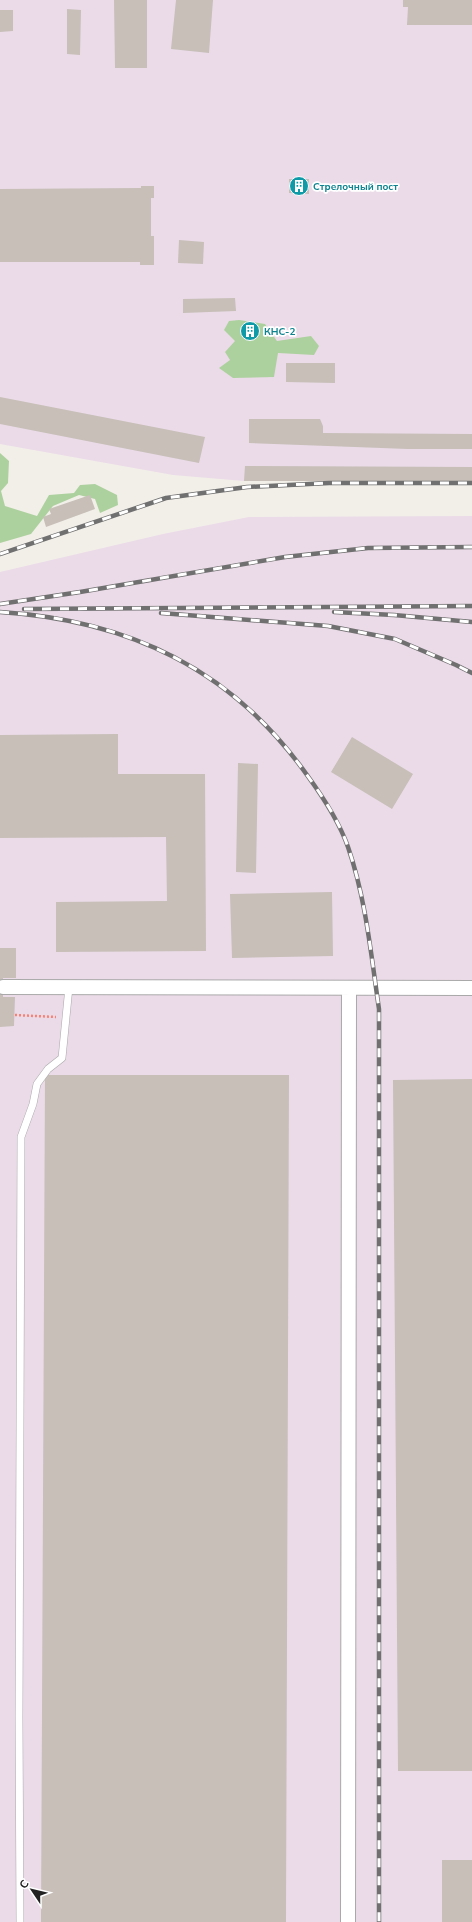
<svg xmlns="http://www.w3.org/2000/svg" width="472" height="1922" font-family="'Nunito Sans',sans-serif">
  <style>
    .industrial { fill: #ebdbe8 }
    .forest { fill: #add19e }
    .building { fill: #c7bfb8 }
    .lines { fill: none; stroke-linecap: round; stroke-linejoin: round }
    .lane-casing { stroke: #a9a9a9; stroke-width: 8 }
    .street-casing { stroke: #a9a9a9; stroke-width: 16 }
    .path { stroke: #fa8072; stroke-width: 2.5; stroke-dasharray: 2 2; stroke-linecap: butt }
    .lane { stroke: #fff; stroke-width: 7 }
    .street { stroke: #fff; stroke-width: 14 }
    .rail-casing { stroke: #707070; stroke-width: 4.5 }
    .rail { stroke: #fff; stroke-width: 3; stroke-dasharray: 9; stroke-linecap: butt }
    .labels { text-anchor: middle; stroke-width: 3.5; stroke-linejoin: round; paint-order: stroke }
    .culture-label { font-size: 10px; font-weight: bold; fill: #0d838f; stroke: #fff; text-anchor: start }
  </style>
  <rect width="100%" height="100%" fill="#f2efe9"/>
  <!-- industrial -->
  <path class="industrial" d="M 0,0 L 472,0 L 472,481 L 244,481 L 173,475 L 0,444 Z
    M 472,516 L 472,1922 L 0,1922 L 0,572 L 163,534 L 249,517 Z"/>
  <!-- forest -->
  <path class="forest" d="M 239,320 L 265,324 L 277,341 L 311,336 L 319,346 L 314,355 L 278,353 L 274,377 L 233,378 L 219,368 L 230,360 L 225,352 L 235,341 L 224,330 L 229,321 Z
    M 0,453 L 9,461 L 8,483 L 1,491 L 5,506 L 37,516 L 49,495 L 74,493 L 80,485 L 95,484 L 117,495 L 118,505 L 100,513 L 95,499 L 79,495 L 53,506 L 31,534 L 0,543 Z"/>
  <!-- building -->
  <path class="building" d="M 114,0 L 147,0 L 147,68 L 115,68 Z
    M 176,0 L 213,0 L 209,53 L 171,49 Z
    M 403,0 L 472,0 L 472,25 L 407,25 L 408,7 L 403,7 Z
    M 67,9 L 81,10 L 80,55 L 67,54 Z
    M 0,10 L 13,10 L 13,31 L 0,32 Z
    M 289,179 L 309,179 L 309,194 L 289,193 Z
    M 141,186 L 154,186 L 154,198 L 151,198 L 151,236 L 154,236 L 154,265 L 140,265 L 140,262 L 0,262 L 0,189 L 141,188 Z
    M 179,240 L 204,242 L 203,264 L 178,263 Z
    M 235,298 L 236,311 L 183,313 L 183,299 Z
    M 255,324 L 257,336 L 244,337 L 243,326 Z
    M 286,363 L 335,363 L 335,383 L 286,382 Z
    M 0,397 L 205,437 L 199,463 L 0,424 Z
    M 249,419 L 320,419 L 323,426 L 323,433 L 472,434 L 472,449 L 408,449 L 249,443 Z
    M 245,466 L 472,467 L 472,481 L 244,481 Z
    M 90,495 L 95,509 L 46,527 L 43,517 L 51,514 L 49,509 Z
    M 118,734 L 118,774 L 205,774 L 206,951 L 56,952 L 56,902 L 167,901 L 166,837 L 0,838 L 0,735 Z
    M 352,737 L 413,774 L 392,809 L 331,772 Z
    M 238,763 L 258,764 L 256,873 L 236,872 Z
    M 332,892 L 333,956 L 232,958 L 230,894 Z
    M 0,948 L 16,948 L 16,978 L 3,978 L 3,997 L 15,997 L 14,1026 L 0,1027 Z
    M 45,1075 L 289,1075 L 286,1922 L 41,1922 Z
    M 472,1079 L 472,1771 L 398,1771 L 393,1080 Z
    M 442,1860 L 472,1860 L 472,1922 L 442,1922 Z"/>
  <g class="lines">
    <!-- lane casing -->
    <g class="lane-casing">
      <path id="lane" d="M 20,1922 L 19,1718 L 21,1137 L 33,1104 L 37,1084 L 48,1069 L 62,1058 L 69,987"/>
    </g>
    <!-- street casing -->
    <g class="street-casing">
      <path id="street" d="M 3,987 L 472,988
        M 348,1922 L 349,989"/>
    </g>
    <!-- path -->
    <path class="path" d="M 15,1015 L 56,1017"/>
    <!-- lane -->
    <use href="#lane" class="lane"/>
    <!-- street -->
    <use href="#street" class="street"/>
    <!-- rail casing -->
    <g class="rail-casing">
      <path id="rail" d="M 0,554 L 166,498 L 247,487 L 329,483 L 472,483
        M 0,604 L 80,592 L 285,557 L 368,548 L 472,547
        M 24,609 L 472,606
        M 0,612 C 128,620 232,669 307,775 C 323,797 339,821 348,847 C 366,899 371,955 379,1009 L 379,1922
        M 334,612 L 394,615 L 472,622
        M 161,613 L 328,626 L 395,639 L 456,665 L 472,673"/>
    </g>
    <!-- rail -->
    <use href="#rail" class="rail"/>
  </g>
  <!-- icons -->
  <defs>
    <g id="building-disc" transform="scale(1)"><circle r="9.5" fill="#0f9aa8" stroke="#fff"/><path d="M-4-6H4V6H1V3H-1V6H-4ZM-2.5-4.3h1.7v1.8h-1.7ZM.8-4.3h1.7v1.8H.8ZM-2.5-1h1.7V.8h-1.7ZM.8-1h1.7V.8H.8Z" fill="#fff"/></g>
  </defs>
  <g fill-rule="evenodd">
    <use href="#building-disc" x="299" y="186"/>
    <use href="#building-disc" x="250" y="331"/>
  </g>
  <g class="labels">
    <!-- culture labels -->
    <g class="culture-label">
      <text x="313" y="190">Стрелочный пост</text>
      <text x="264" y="335">КНС-2</text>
    </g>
  </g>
  <!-- north arrow -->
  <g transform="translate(32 1890) rotate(305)" stroke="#ffffff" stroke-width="3" paint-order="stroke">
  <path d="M0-3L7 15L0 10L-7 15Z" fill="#222222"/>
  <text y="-6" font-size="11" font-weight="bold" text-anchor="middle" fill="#222222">С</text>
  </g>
</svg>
